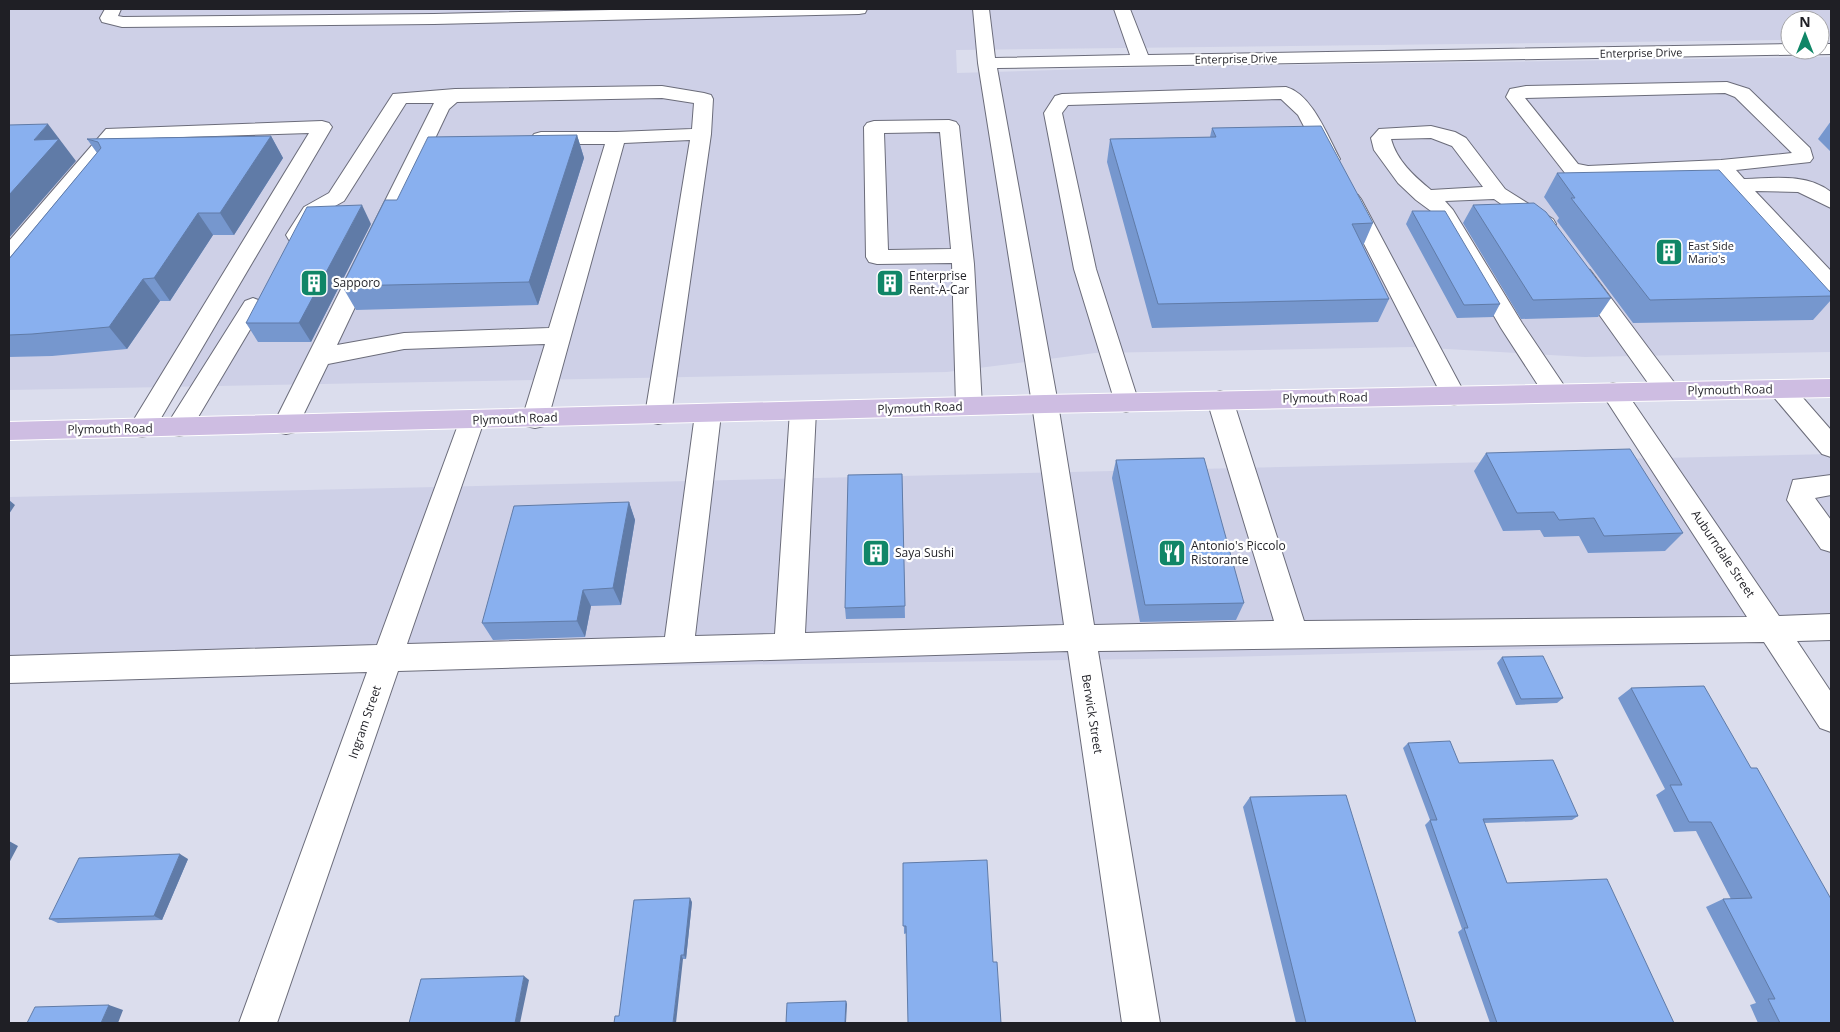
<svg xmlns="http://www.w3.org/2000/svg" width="1840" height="1032" font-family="'Open Sans',sans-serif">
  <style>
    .built { fill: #ced0e7 }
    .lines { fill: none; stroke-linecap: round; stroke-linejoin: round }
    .minor-casing { stroke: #6b6c7a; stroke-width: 2 }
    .major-casing { stroke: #fff; stroke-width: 2 }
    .minor { fill: #fff; fill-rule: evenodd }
    .major { fill: #cebde2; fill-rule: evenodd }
    .wall { fill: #7697ce }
    .shaded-wall { fill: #607ba7 }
    .building { fill: #89b0ef; stroke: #607ba7 }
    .labels { text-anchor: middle; stroke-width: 4.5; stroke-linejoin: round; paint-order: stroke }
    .far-street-label { font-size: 11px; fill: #1f1f25; stroke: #fff }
    .far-poi-label { font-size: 11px; fill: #1f1f25; stroke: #fff; text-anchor: start }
    .poi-label { font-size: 12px; fill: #1f1f25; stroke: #fff; text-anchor: start }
    .street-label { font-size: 12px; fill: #1f1f25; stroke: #fff }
  </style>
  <rect width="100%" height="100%" fill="#dbdded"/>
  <!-- built -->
  <path class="built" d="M 9,9 L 1831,9 L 1831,36 L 1820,39 L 1820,20 L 1790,20 L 1790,40 L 956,50 L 957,73 L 1153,67 L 1831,57 L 1831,352 L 1585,357 L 1411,347 L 1095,353 L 947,372 L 9,390 Z
    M 1831,454 L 1831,641 L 1144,659 L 9,675 L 9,497 Z"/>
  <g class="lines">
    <!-- minor casing -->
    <g class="minor-casing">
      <path id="minor" d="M 105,9 L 121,9 L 118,16 L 123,17 L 434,14 L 656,9 L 867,9 L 865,13 L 859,14 L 434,24 L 122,27 L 102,22 L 100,18 Z
        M 973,9 L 989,9 L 995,58 L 1130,55 L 1114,9 L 1130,9 L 1148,55 L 1790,44 L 1790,50 L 1820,50 L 1820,44 L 1831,44 L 1831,54 L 997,68 L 1058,404 L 1094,625 L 1274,621 L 1207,400 L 1211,394 L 1220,391 L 1229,394 L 1233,400 L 1304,621 L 1747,617 L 1601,392 L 1604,386 L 1613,383 L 1622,386 L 1779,616 L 1831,614 L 1831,640 L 1797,641 L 1831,692 L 1831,732 L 1820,728 L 1764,642 L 1098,651 L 1160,1023 L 1122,1023 L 1068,651 L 398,671 L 277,1023 L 239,1023 L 367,672 L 9,683 L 9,656 L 377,645 L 462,414 L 471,412 L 480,414 L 484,421 L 407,644 L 665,637 L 695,414 L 699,408 L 708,405 L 717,408 L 721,414 L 695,636 L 775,634 L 790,411 L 794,405 L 803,402 L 812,405 L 816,411 L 805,633 L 1064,625 L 1032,404 L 978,63 Z
        M 1727,82 L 1749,89 L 1810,148 L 1813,158 L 1810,162 L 1736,170 L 1744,179 C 1773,178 1807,173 1831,192 L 1831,208 L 1798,192 L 1755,191 L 1831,271 L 1831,291 L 1823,289 L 1716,172 L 1588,178 L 1565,173 L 1506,97 L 1510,89 L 1526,86 ZM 1725,93 L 1735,97 L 1792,153 L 1721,160 L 1588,166 L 1578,164 L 1525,98 Z
        M 662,86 L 704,93 L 711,95 L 713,99 L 711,134 L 671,415 L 667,422 L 658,424 L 649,422 L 645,415 L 690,140 L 624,143 L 548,419 L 544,426 L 535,428 L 526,426 L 522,419 L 545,344 L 404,349 L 328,364 L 295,432 L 286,434 L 277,432 L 273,425 L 434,103 L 406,103 L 344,201 L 319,215 L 305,240 L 297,242 L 289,240 L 286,235 L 304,207 L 329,193 L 393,94 L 455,89 ZM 662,98 L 694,103 L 692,129 L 616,132 L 541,132 L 534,134 L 531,138 L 534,142 L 541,144 L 605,144 L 549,328 L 404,333 L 337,345 L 449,109 L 457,102 Z
        M 1286,87 C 1312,94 1328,137 1340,159 L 1337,163 L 1323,163 L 1298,115 L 1281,99 L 1068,105 L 1062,113 L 1096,269 L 1139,403 L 1135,409 L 1126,412 L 1117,409 L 1074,269 L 1044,113 L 1055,96 L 1062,94 Z
        M 949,120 L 956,122 L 959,126 L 974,264 L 982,406 L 978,412 L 969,415 L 960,412 L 956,406 L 952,263 L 877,264 L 869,262 L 866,257 L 864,127 L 867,123 L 874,121 ZM 940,132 L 951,249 L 888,250 L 884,133 Z
        M 322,121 L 329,123 L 332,127 L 151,435 L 142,437 L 133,435 L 129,428 L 133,421 L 309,133 L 119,139 L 17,260 L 9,262 L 9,241 L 106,129 Z
        M 1431,126 L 1455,132 L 1466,138 L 1505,189 L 1553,219 L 1556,224 L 1553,229 L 1545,230 L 1537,229 L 1494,199 L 1445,201 L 1453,210 L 1522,323 L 1565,387 L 1568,393 L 1565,399 L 1556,402 L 1547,399 L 1501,328 L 1435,214 L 1416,200 L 1398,183 L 1374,150 L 1371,138 L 1379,129 ZM 1431,138 L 1452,146 L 1483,187 L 1431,190 C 1414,176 1397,161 1391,139 Z
        M 1351,193 L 1358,195 L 1361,199 L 1466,396 L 1463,402 L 1454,405 L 1445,402 L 1442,396 L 1341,199 L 1344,195 Z
        M 1582,268 L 1590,270 L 1676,385 L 1679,391 L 1676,397 L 1667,400 L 1658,397 L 1571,275 L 1574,270 Z
        M 253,298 L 261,301 L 264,306 L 188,434 L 179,436 L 170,434 L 166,427 L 170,420 L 245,301 Z
        M 1781,380 L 1790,383 L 1831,430 L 1831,457 L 1822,454 L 1772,395 L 1769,389 L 1772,383 Z
        M 1831,475 L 1831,495 L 1815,498 L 1831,520 L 1831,552 L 1821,549 L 1787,500 L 1793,480 Z"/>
    </g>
    <!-- major casing -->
    <g class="major-casing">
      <path id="major" d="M 1831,379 L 1831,397 L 1045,413 L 9,440 L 9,422 L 1045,395 Z"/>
    </g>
    <!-- minor -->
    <use href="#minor" class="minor"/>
    <!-- major -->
    <use href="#major" class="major"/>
  </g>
  <!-- wall -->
  <path class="wall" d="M 1831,121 L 1831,152 L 1818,139 Z
    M 1212,128 L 1373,223 L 1363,246 L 1389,299 L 1378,322 L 1152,328 L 1107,162 L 1110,139 L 1210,137 Z
    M 577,135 L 584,158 L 538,305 L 356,310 L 342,286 L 397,200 Z
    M 271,136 L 283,158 L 234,235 L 213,235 L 170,301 L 160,301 L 127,349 L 52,356 L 9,357 L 9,256 L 10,257 L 97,153 L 87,139 Z
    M 1557,173 L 1831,293 L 1831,300 L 1813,320 L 1633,323 L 1557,221 L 1559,218 L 1544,197 Z
    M 1473,205 L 1611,298 L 1598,317 L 1521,319 L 1463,223 Z
    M 1412,211 L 1500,304 L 1493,317 L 1457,318 L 1406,224 Z
    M 371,224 L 311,342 L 258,342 L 246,323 Z
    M 1486,453 L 1683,533 L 1665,551 L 1588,553 L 1579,536 L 1544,537 L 1540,530 L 1503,531 L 1474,471 Z
    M 1116,460 L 1244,603 L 1236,620 L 1140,622 L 1112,478 Z
    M 902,474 L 905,618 L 846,619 L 845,608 Z
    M 629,502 L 635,520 L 621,605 L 591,606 L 585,637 L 493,640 L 482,623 Z
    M 1502,657 L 1563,698 L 1557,703 L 1516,705 L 1497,663 Z
    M 1704,686 L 1831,1023 L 1758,1023 L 1750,1005 L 1756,1003 L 1706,907 L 1723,899 L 1731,899 L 1696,831 L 1674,832 L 1656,795 L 1665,789 L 1618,698 L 1631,688 Z
    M 1408,743 L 1459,763 L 1578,816 L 1572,820 L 1484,823 L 1507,883 L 1674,1023 L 1490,1023 L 1458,932 L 1462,929 L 1425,825 L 1430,820 L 1403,748 Z
    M 1250,797 L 1416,1023 L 1296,1023 L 1243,807 Z
    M 188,859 L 162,920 L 58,923 L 49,919 Z
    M 903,863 L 993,962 L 1001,1023 L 907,933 L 904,934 Z
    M 692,902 L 686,959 L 683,959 L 619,1016 Z"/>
  <!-- shaded-wall -->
  <path class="shaded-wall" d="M 48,124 L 76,161 L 9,238 L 9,195 L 34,140 Z
    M 577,135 L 584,158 L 538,305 L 529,282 Z
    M 271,136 L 283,158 L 234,235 L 220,213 Z
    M 362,205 L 371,224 L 311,342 L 299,323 Z
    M 198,213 L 213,235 L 170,301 L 154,278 Z
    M 143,279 L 160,301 L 127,349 L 109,327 Z
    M 9,500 L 15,505 L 9,514 Z
    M 629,502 L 635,520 L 621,605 L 613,588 Z
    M 583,590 L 591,606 L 585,637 L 577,621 Z
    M 9,841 L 18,846 L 9,863 Z
    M 180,854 L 188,859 L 162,920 L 154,916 Z
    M 690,898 L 692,902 L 686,959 L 684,955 Z
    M 681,955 L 683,959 L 676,1023 L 673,1023 Z
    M 524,976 L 529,980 L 520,1023 L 515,1023 Z
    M 846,1001 L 847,1004 L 846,1023 L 845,1023 Z
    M 109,1005 L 123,1010 L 118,1023 L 101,1023 Z"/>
  <!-- building -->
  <path class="building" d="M 48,124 L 34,140 L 59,139 L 9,195 L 9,125 Z
    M 1321,126 L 1373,223 L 1352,224 L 1389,299 L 1158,304 L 1110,139 L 1216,137 L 1212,128 Z
    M 577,135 L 529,282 L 342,286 L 385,200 L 397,200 L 428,137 Z
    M 271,136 L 220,213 L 198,213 L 154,278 L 143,279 L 109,327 L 32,334 L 9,335 L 9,259 L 101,148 L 98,142 L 87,139 Z
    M 1719,170 L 1831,293 L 1831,296 L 1650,300 L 1571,198 L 1575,198 L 1557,173 Z
    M 1534,203 L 1546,212 L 1611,298 L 1533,300 L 1473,205 Z
    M 362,205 L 299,323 L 246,323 L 307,207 Z
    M 1412,211 L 1445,211 L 1500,304 L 1464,305 Z
    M 1630,449 L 1683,533 L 1604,536 L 1594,518 L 1559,520 L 1554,512 L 1517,513 L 1486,453 Z
    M 1204,458 L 1244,603 L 1145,605 L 1116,460 Z
    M 902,474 L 905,606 L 845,608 L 848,475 Z
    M 629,502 L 613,588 L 583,590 L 577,621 L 482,623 L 514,506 Z
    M 1543,656 L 1563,698 L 1521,699 L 1502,657 Z
    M 1704,686 L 1751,768 L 1757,768 L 1831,899 L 1831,1023 L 1780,1023 L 1768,999 L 1775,999 L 1723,899 L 1752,898 L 1711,822 L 1689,822 L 1670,785 L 1682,785 L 1631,688 Z
    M 1450,741 L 1459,763 L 1553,760 L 1578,816 L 1483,819 L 1507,883 L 1607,879 L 1674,1023 L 1497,1023 L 1464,928 L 1468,928 L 1430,820 L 1437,820 L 1408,743 Z
    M 1346,795 L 1416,1023 L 1306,1023 L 1250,797 Z
    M 180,854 L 154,916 L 49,919 L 79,858 Z
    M 987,860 L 993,962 L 997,962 L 1001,1023 L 908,1023 L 906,926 L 903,926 L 903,863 Z
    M 690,898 L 684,955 L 681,955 L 673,1023 L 614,1023 L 615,1016 L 619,1016 L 634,900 Z
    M 524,976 L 515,1023 L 409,1023 L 421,979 Z
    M 846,1001 L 845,1023 L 786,1023 L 787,1003 Z
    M 109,1005 L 101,1023 L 27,1023 L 35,1007 Z"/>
  <!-- icons -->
  <defs>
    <g id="building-square" transform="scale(1.4375)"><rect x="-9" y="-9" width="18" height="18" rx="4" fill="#108667" stroke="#fff"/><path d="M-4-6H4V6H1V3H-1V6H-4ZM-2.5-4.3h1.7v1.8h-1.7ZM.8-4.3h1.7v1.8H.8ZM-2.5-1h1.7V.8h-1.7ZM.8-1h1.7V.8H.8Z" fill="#fff"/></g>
    <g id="restaurant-square" transform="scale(1.4375)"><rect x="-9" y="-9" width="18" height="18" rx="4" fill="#108667" stroke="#fff"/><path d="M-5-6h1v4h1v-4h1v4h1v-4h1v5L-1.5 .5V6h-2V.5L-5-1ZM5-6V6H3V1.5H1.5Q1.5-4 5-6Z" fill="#fff"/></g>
  </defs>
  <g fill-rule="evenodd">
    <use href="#building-square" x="1669" y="252"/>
    <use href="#building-square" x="314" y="283"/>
    <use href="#building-square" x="890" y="283"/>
    <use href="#building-square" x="876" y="553"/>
    <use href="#restaurant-square" x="1172" y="553"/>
  </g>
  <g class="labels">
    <!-- far-street labels -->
    <g class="far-street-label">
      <text transform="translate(1641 53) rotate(-1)" y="4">Enterprise Drive</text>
      <text transform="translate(1236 59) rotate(-1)" y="4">Enterprise Drive</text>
    </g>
    <!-- far-poi labels -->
    <g class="far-poi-label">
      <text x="1688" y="250">East Side<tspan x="1688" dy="13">Mario's</tspan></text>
    </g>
    <!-- poi labels -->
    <g class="poi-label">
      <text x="909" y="280">Enterprise<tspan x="909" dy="14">Rent-A-Car</tspan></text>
      <text x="333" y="287">Sapporo</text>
      <text x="1191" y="550">Antonio's Piccolo<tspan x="1191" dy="14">Ristorante</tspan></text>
      <text x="895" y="557">Saya Sushi</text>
    </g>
    <!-- street labels -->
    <g class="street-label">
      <text transform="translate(1730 390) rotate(-1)" y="4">Plymouth Road</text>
      <text transform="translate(1325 398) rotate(-1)" y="4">Plymouth Road</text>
      <text transform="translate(920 408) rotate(-2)" y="4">Plymouth Road</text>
      <text transform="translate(515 419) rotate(-2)" y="4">Plymouth Road</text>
      <text transform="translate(110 429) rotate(-1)" y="4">Plymouth Road</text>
      <text transform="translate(1723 554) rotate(56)" y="4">Auburndale Street</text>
      <text transform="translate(1092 714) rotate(81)" y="4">Berwick Street</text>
      <text transform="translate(365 722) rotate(-71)" y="4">Ingram Street</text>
    </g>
  </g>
  <!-- border -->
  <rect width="1840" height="1032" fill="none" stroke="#1f1f25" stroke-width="20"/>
  <!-- north arrow -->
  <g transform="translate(1805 35)"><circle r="24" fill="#ffffff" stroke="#a5a5a8"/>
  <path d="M0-4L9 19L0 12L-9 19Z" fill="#108667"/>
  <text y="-8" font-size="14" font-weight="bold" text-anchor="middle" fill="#1f1f25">N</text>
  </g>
</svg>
